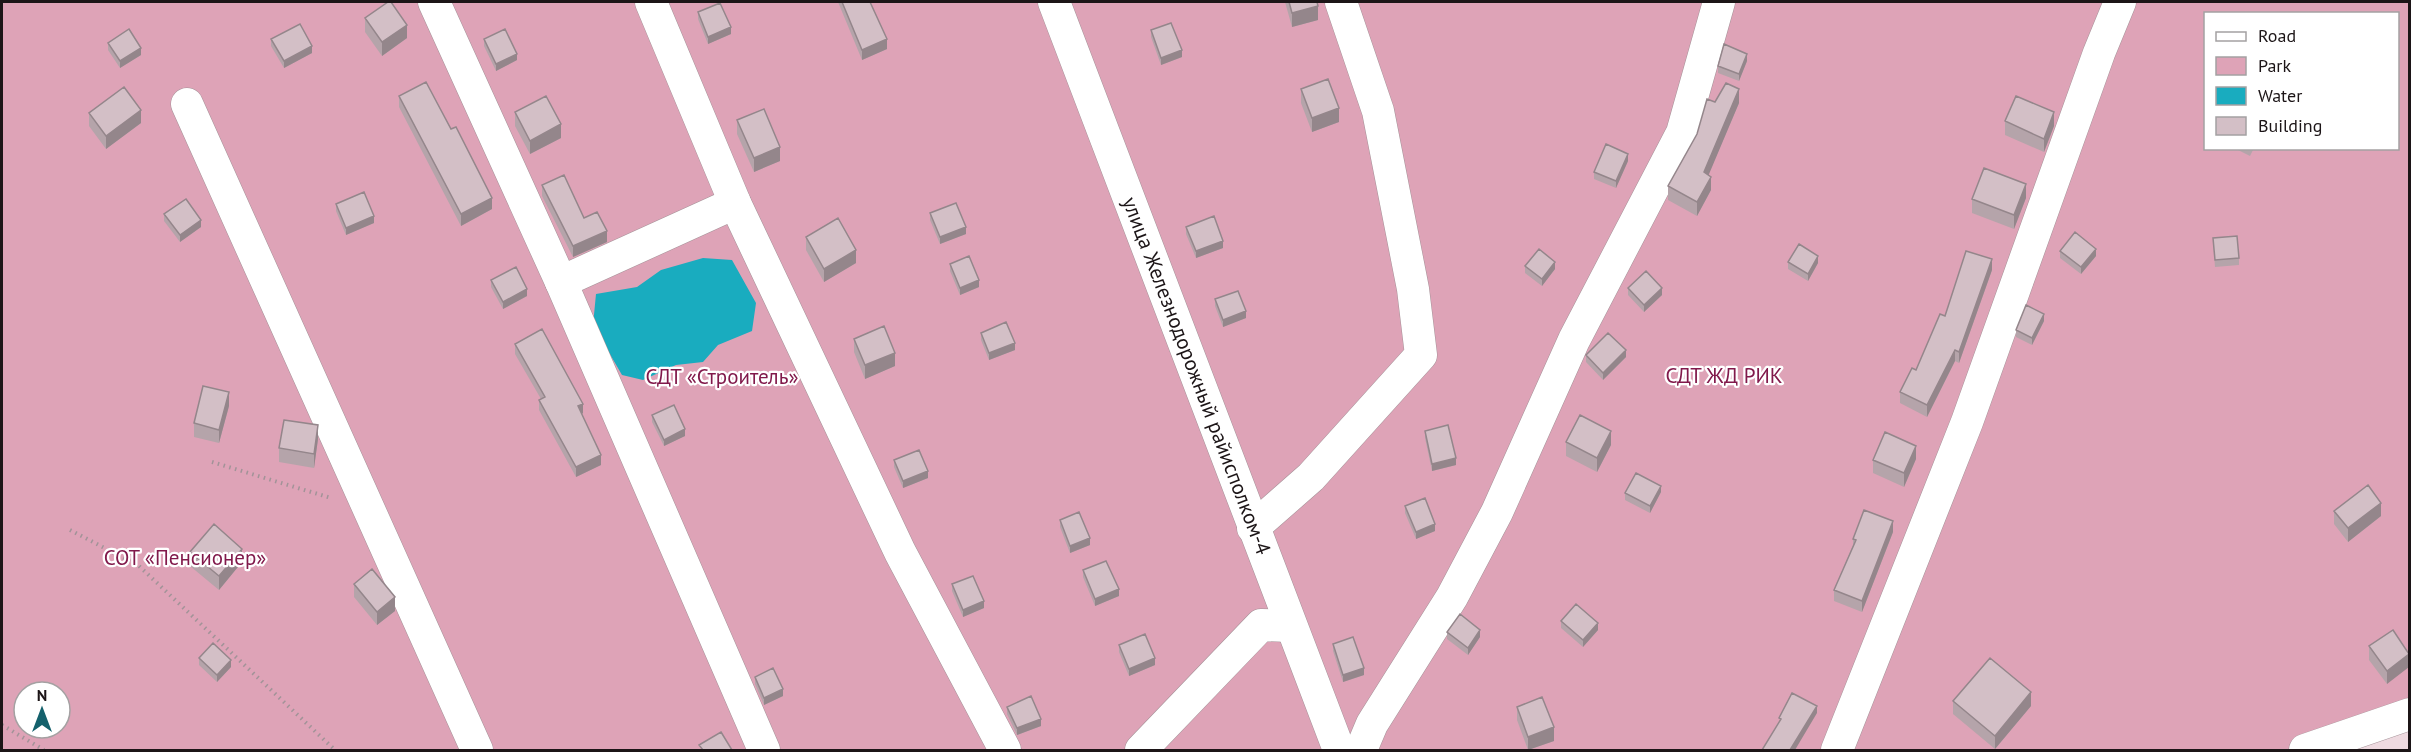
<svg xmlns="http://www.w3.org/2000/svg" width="2411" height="752" font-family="'PT Sans',sans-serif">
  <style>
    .green { fill: #dea3b7; fill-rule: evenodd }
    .water { fill: #19acbf }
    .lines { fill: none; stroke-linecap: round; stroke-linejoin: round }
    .minor-casing { stroke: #a59298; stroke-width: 33 }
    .path { stroke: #a29398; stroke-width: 4; stroke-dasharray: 1.5 4.5; stroke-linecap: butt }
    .minor { stroke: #fff; stroke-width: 32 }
    .wall { fill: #b5a4aa }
    .shaded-wall { fill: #94868b }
    .building { fill: #d3bfc6; stroke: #94868b; stroke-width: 1.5 }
    .labels { text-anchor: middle; stroke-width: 4.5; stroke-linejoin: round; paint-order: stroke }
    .street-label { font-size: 21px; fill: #1c1517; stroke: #fff }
    .park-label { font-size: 21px; fill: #81194b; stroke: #fff }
  </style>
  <rect width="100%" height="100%" fill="#eedae0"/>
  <!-- green -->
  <path class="green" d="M 2,2 L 2409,2 L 2409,724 L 2338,750 L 2,750 ZM 2206,14 L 2398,14 L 2398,148 L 2206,148 ZM 24,692 L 60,692 L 60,728 L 24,728 Z"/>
  <!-- water -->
  <path class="water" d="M 703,258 L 732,260 L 756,303 L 752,331 L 718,345 L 703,362 L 676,365 L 643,380 L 622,375 L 593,325 L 596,294 L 637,287 L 661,270 Z"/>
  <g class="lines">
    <!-- minor casing -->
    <g class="minor-casing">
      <g id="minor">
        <path d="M 434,2 L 561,282 L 764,750"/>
        <path d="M 651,2 L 735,203 L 900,552 L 1005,750"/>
        <path id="s1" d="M 1054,2 L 1339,750"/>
        <path d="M 187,104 L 477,750"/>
        <path d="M 561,282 L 735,203"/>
        <path d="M 1253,528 L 1311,477 L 1421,355 L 1413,289 L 1378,111 L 1341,2"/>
        <path d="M 1141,750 L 1261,625 L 1290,626"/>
        <path d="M 1361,750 L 1372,724 L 1452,597 L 1497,512 L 1574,340 L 1682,133 L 1719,2"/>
        <path d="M 1837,750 L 1967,422 L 2099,53 L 2120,2"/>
        <path d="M 2305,750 L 2410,714"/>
      </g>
    </g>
    <!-- path -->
    <path class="path" d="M 212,462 L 331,498
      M 70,530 L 139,566 L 335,750
      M 2,725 L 44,750"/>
    <!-- minor -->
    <use href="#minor" class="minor"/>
  </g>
  <!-- wall -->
  <path class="wall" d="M 838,2 L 870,2 L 887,49 L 862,60 Z
    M 1285,2 L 1317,2 L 1318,20 L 1292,27 Z
    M 698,12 L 731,34 L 708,44 L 698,19 Z
    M 365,18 L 407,38 L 382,56 L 365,32 Z
    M 1151,30 L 1182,57 L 1161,65 L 1151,37 Z
    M 271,39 L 312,53 L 284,68 L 271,46 Z
    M 484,39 L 517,60 L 496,71 L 484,46 Z
    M 108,43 L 141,55 L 120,68 L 108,50 Z
    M 1747,61 L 1739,81 L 1718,73 L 1718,66 Z
    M 1301,89 L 1339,122 L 1312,132 L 1301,103 Z
    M 399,96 L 492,209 L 461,226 L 399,107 Z
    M 1715,102 L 1739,103 L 1708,175 L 1711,190 L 1697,216 L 1668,200 L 1668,186 Z
    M 515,112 L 561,138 L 530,154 L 515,126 Z
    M 89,113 L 141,123 L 106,149 L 89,126 Z
    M 737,120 L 780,161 L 754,172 L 737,134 Z
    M 2005,121 L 2054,126 L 2044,152 L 2005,135 Z
    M 2234,148 L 2254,148 L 2250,156 Z
    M 1628,161 L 1616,188 L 1594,179 L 1594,172 Z
    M 542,185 L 584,218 L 607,242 L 573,257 L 542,196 Z
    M 2026,198 L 2014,229 L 1972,213 L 1972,199 Z
    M 336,204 L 374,223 L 346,235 L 336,211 Z
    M 930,213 L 966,234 L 940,244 L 930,220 Z
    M 164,214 L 201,227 L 180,242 L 164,221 Z
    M 1186,227 L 1223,248 L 1196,258 L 1186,234 Z
    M 806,237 L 856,263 L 824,282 L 806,250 Z
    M 2213,238 L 2239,258 L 2239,265 L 2215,267 Z
    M 2060,251 L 2096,256 L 2081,274 L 2060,258 Z
    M 1788,262 L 1818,263 L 1808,281 L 1788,269 Z
    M 950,264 L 979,287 L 960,295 L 950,271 Z
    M 1525,266 L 1555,269 L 1542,286 L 1525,273 Z
    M 1992,270 L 1959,363 L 1955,361 L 1927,417 L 1900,403 L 1900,392 L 1916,370 L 1945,316 Z
    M 491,280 L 527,296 L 503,309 L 491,287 Z
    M 1628,288 L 1662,295 L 1644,312 L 1628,295 Z
    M 1215,299 L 1246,318 L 1223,327 L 1215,306 Z
    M 2044,321 L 2032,345 L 2016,337 L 2016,330 Z
    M 981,333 L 1015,350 L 989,360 L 981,340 Z
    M 854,339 L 895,366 L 865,379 L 854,352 Z
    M 515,344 L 583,413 L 582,414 L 601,465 L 576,477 L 539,410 L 539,400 L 541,399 L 515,354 Z
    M 1586,355 L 1626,357 L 1603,380 L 1586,362 Z
    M 229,406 L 219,443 L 194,437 L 194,423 Z
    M 652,415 L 685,436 L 664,446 L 652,422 Z
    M 1425,431 L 1456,465 L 1432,471 L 1425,438 Z
    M 318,439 L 314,468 L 279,462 L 279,448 Z
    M 1566,442 L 1611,445 L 1597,472 L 1566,456 Z
    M 1916,459 L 1904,487 L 1873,473 L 1873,460 Z
    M 894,460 L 928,478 L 903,488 L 894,467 Z
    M 1661,492 L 1650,513 L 1625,500 L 1625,493 Z
    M 1405,506 L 1435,531 L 1416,539 L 1405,513 Z
    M 2334,511 L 2381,516 L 2348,542 L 2334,524 Z
    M 1060,520 L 1090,545 L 1070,553 L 1060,527 Z
    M 1893,532 L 1862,612 L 1834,601 L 1834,590 L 1853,545 L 1853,539 Z
    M 190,552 L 242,562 L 219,590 L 190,566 Z
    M 1083,570 L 1119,596 L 1095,606 L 1083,577 Z
    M 354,584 L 395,611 L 377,625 L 354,597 Z
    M 952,584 L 984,608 L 963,617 L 952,591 Z
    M 1561,621 L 1598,630 L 1583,647 L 1561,628 Z
    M 2393,630 L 2387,684 L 2369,660 L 2369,646 Z
    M 1447,632 L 1480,637 L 1468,655 L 1447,639 Z
    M 1333,644 L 1364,675 L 1343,682 L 1333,651 Z
    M 1119,645 L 1155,665 L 1129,676 L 1119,652 Z
    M 199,658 L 231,667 L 217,682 L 199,665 Z
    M 755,677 L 783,696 L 764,705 L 755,684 Z
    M 1953,701 L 2031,706 L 1995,749 L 1953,714 Z
    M 1007,707 L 1041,726 L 1017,735 L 1007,714 Z
    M 1517,707 L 1554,741 L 1528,750 L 1517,720 Z"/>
  <!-- shaded-wall -->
  <path class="shaded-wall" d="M 1318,6 L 1318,20 L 1292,27 L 1292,13 Z
    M 407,25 L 407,38 L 382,56 L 382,42 Z
    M 731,27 L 731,34 L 708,44 L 708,37 Z
    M 887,39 L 887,49 L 862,60 L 862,50 Z
    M 312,46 L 312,53 L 284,68 L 284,61 Z
    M 141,48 L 141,55 L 120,68 L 120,61 Z
    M 1182,50 L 1182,57 L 1161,65 L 1161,58 Z
    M 517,54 L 517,60 L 496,71 L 496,64 Z
    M 1747,54 L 1747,61 L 1739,81 L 1739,74 Z
    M 1739,89 L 1739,103 L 1704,186 L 1704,172 Z
    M 1339,108 L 1339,122 L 1312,132 L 1312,118 Z
    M 141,110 L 141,123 L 106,149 L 106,136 Z
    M 2054,112 L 2054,126 L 2044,152 L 2044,139 Z
    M 561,124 L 561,138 L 530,154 L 530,141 Z
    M 780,147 L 780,161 L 754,172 L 754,158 Z
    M 1628,154 L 1628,161 L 1616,188 L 1616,181 Z
    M 1711,177 L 1711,190 L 1697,216 L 1697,202 Z
    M 2026,184 L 2026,198 L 2014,229 L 2014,215 Z
    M 492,198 L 492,209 L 461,226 L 461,214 Z
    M 374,216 L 374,223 L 346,235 L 346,228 Z
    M 201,220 L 201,227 L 180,242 L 180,235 Z
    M 966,227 L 966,234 L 940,244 L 940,237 Z
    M 607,231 L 607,242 L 573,257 L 573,246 Z
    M 1223,241 L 1223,248 L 1196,258 L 1196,251 Z
    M 2096,249 L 2096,256 L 2081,274 L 2081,267 Z
    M 856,250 L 856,263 L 824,282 L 824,269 Z
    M 1818,256 L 1818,263 L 1808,281 L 1808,274 Z
    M 1992,259 L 1992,270 L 1959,363 L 1959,352 Z
    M 1555,262 L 1555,269 L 1542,286 L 1542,279 Z
    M 979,280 L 979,287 L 960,295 L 960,288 Z
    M 1662,288 L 1662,295 L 1644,312 L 1644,305 Z
    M 527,289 L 527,296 L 503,309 L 503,302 Z
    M 1246,311 L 1246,318 L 1223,327 L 1223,320 Z
    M 2044,314 L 2044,321 L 2032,345 L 2032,338 Z
    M 1015,343 L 1015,350 L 989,360 L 989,353 Z
    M 1626,350 L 1626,357 L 1603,380 L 1603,373 Z
    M 1955,350 L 1955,361 L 1927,417 L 1927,405 Z
    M 895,353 L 895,366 L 865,379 L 865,365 Z
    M 229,392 L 229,406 L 219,443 L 219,430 Z
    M 583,404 L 583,413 L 578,416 L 578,406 Z
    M 318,425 L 318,439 L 314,468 L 314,454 Z
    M 685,429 L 685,436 L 664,446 L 664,440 Z
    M 1611,431 L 1611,445 L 1597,472 L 1597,458 Z
    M 1916,446 L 1916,459 L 1904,487 L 1904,473 Z
    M 601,455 L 601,465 L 576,477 L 576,467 Z
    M 1456,458 L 1456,465 L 1432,471 L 1432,464 Z
    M 928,471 L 928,478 L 903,488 L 903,481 Z
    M 1661,486 L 1661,492 L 1650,513 L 1650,506 Z
    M 2381,503 L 2381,516 L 2348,542 L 2348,528 Z
    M 1893,521 L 1893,532 L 1862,612 L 1862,601 Z
    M 1435,524 L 1435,531 L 1416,539 L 1416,532 Z
    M 1090,538 L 1090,545 L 1070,553 L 1070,546 Z
    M 242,549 L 242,562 L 219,590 L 219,576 Z
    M 1119,589 L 1119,596 L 1095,606 L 1095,599 Z
    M 395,597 L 395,611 L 377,625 L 377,612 Z
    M 984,601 L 984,608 L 963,617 L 963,610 Z
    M 1598,623 L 1598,630 L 1583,647 L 1583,640 Z
    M 1480,630 L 1480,637 L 1468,655 L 1468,648 Z
    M 2409,654 L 2409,667 L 2387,684 L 2387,671 Z
    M 1155,658 L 1155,665 L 1129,676 L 1129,669 Z
    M 231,660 L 231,667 L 217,682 L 217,675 Z
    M 1364,668 L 1364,675 L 1343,682 L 1343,675 Z
    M 783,689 L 783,696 L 764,705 L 764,698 Z
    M 2031,692 L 2031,706 L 1995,749 L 1995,736 Z
    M 1817,706 L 1817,713 L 1795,750 L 1790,750 Z
    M 1041,719 L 1041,726 L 1017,735 L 1017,728 Z
    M 1554,727 L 1554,741 L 1528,750 L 1528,737 Z"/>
  <!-- building -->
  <path class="building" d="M 388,2 L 391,2 L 407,25 L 382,42 L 365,18 Z
    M 842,2 L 870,2 L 887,39 L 862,50 Z
    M 1289,2 L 1317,2 L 1318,6 L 1292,13 Z
    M 720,3 L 731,27 L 708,37 L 698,12 Z
    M 1171,23 L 1182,50 L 1161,58 L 1151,30 Z
    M 300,24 L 312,46 L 284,61 L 271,39 Z
    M 129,29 L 141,48 L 120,61 L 108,43 Z
    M 505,29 L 517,54 L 496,64 L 484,39 Z
    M 1724,44 L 1747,54 L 1739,74 L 1718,66 Z
    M 1328,79 L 1339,108 L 1312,118 L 1301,89 Z
    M 426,82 L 451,129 L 456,127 L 492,198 L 461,214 L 399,96 Z
    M 1726,83 L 1739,89 L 1704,172 L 1711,177 L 1697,202 L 1668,186 L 1697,134 L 1707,99 L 1715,102 Z
    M 124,87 L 141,110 L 106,136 L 89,113 Z
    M 546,96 L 561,124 L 530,141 L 515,112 Z
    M 2016,96 L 2054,112 L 2044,139 L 2005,121 Z
    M 764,109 L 780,147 L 754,158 L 737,120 Z
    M 1606,144 L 1628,154 L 1616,181 L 1594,172 Z
    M 1984,168 L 2026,184 L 2014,215 L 1972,199 Z
    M 564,175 L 584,218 L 597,212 L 607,231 L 573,246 L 542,185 Z
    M 364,192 L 374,216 L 346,228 L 336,204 Z
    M 186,199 L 201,220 L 180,235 L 164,214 Z
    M 956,203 L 966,227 L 940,237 L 930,213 Z
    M 1214,216 L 1223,241 L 1196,251 L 1186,227 Z
    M 838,218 L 856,250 L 824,269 L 806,237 Z
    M 2075,232 L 2096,249 L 2081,267 L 2060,251 Z
    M 2237,236 L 2239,258 L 2215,260 L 2213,238 Z
    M 1799,244 L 1818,256 L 1808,274 L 1788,262 Z
    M 1539,249 L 1555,262 L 1542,279 L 1525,266 Z
    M 1966,251 L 1992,259 L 1959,352 L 1955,350 L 1927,405 L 1900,392 L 1912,368 L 1916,370 L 1940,314 L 1945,316 Z
    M 969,256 L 979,280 L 960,288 L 950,264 Z
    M 516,267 L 527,289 L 503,302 L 491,280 Z
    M 1646,271 L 1662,288 L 1644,305 L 1628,288 Z
    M 1238,291 L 1246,311 L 1223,320 L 1215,299 Z
    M 2026,305 L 2044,314 L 2032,338 L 2016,330 Z
    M 1006,322 L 1015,343 L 989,353 L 981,333 Z
    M 884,326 L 895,353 L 865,365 L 854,339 Z
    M 542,329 L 583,404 L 578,406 L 601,455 L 576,467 L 539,400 L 545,397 L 515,344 Z
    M 1608,333 L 1626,350 L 1603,373 L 1586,355 Z
    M 203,386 L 229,392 L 219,430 L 194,423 Z
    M 674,405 L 685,429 L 664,440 L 652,415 Z
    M 1580,415 L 1611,431 L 1597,458 L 1566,442 Z
    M 284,420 L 318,425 L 314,454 L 279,448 Z
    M 1448,425 L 1456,458 L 1432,464 L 1425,431 Z
    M 1885,432 L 1916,446 L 1904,473 L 1873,460 Z
    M 919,450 L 928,471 L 903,481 L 894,460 Z
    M 1636,473 L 1661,486 L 1650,506 L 1625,493 Z
    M 2368,485 L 2381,503 L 2348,528 L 2334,511 Z
    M 1425,498 L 1435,524 L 1416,532 L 1405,506 Z
    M 1864,510 L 1893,521 L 1862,601 L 1834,590 L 1856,540 L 1853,539 Z
    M 1079,512 L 1090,538 L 1070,546 L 1060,520 Z
    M 214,524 L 242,549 L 219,576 L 190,552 Z
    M 1106,561 L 1119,589 L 1095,599 L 1083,570 Z
    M 372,569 L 395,597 L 377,612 L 354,584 Z
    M 973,576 L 984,601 L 963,610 L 952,584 Z
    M 1576,604 L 1598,623 L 1583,640 L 1561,621 Z
    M 1460,614 L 1480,630 L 1468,648 L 1447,632 Z
    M 2393,630 L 2409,654 L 2387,671 L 2369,646 Z
    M 1145,634 L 1155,658 L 1129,669 L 1119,645 Z
    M 1353,637 L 1364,668 L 1343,675 L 1333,644 Z
    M 213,643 L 231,660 L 217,675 L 199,658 Z
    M 1990,658 L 2031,692 L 1995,736 L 1953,701 Z
    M 773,668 L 783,689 L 764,698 L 755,677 Z
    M 1792,693 L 1817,706 L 1790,750 L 1762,750 L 1781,719 L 1779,718 Z
    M 1031,696 L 1041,719 L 1017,728 L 1007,707 Z
    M 1542,697 L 1554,727 L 1528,737 L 1517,707 Z
    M 721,732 L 732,750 L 703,750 L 699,745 Z"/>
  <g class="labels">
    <!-- street labels -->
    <g class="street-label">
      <text dy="7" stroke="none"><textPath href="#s1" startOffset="400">улица Железнодорожный райисполком-4</textPath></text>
    </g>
    <!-- park labels -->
    <g class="park-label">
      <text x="1724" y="383">СДТ ЖД РИК</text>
      <text x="722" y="384">СДТ «Строитель»</text>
      <text x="185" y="565">СОТ «Пенсионер»</text>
    </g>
  </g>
  <!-- border -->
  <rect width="2411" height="752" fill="none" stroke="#1c1517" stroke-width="6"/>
  <!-- legend -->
  <rect x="2204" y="12" width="195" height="138" fill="#ffffff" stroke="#a4a1a2" stroke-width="1.5"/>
  <rect x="2216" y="32" width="30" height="9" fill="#ffffff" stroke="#a4a1a2" stroke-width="1.5"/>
  <text x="2258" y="42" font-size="18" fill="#1c1517">Road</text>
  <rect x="2216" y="57" width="30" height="18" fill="#dea3b7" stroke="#a4a1a2" stroke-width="1.5"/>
  <text x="2258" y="72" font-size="18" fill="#1c1517">Park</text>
  <rect x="2216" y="87" width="30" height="18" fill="#19acbf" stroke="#a4a1a2" stroke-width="1.5"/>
  <text x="2258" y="102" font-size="18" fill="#1c1517">Water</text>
  <rect x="2216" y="117" width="30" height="18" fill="#d3bfc6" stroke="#a4a1a2" stroke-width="1.5"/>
  <text x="2258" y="132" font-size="18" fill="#1c1517">Building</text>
  <!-- north arrow -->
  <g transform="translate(42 710)"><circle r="28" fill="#ffffff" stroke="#a4a1a2" stroke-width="1.5"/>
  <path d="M0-4.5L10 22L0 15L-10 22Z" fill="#14616c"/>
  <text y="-9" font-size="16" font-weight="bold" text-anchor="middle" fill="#1c1517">N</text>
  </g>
</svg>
